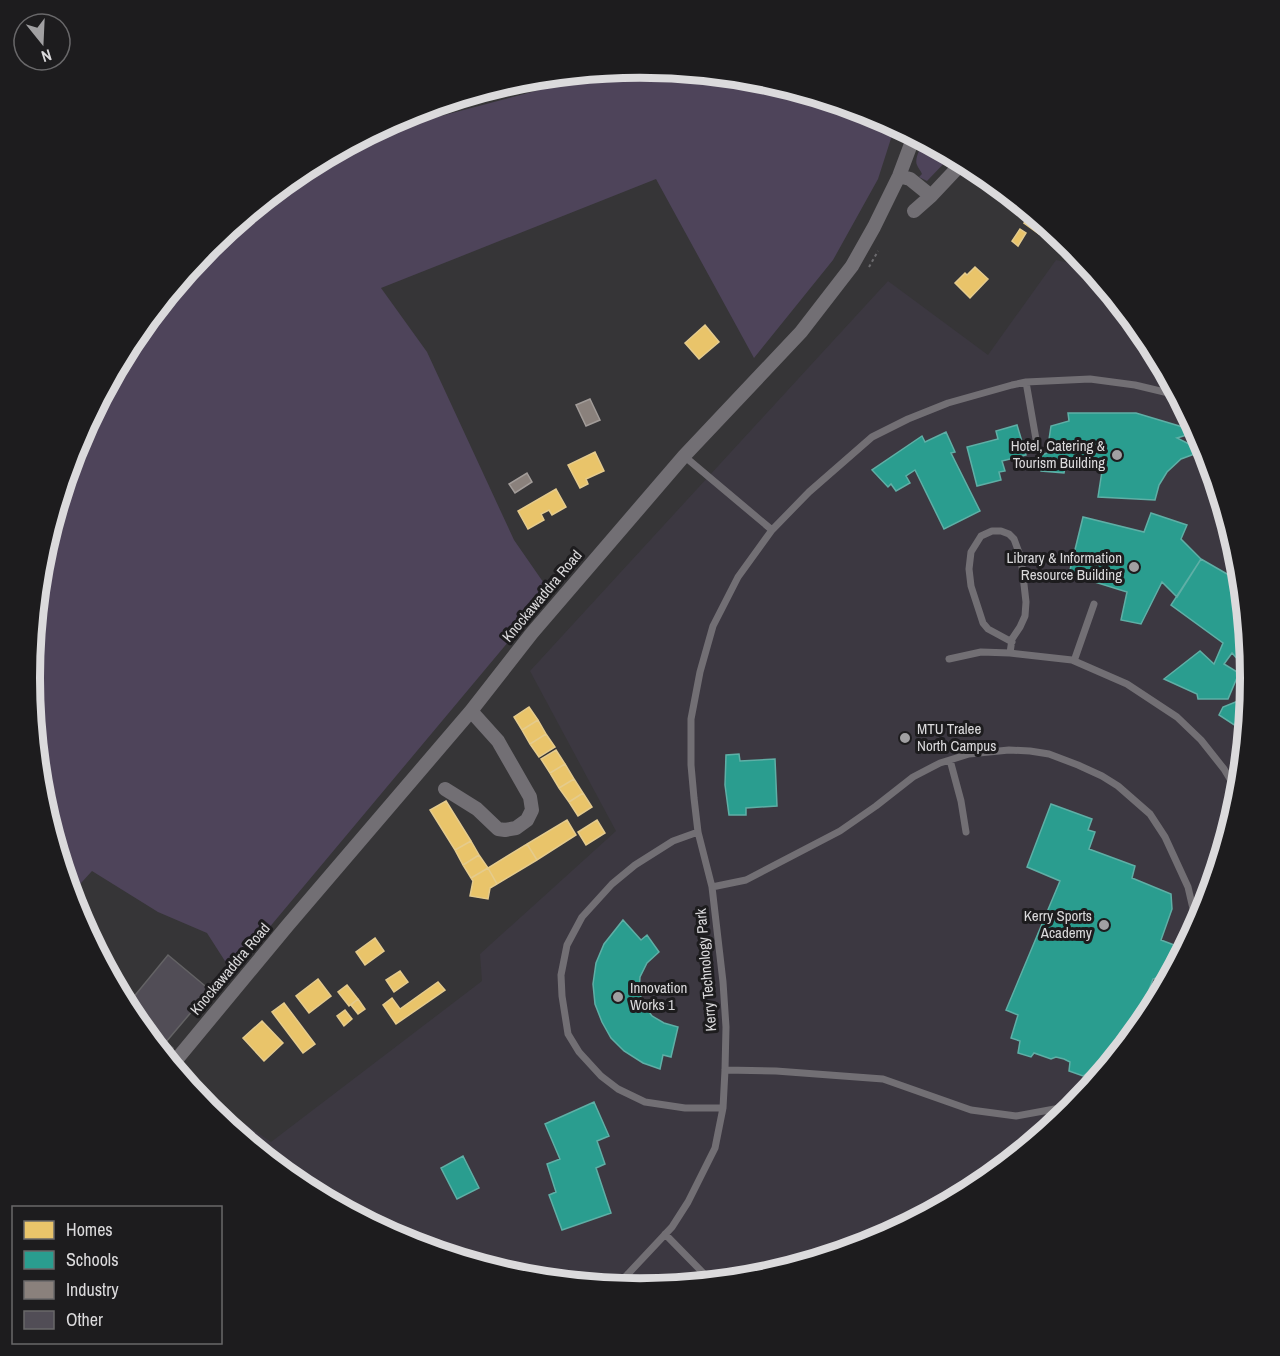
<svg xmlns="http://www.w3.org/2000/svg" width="1280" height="1356" font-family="'Archivo Narrow',sans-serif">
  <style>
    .built { fill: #3c3841 }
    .green { fill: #4e445a }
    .homes { fill: #e9c46a; stroke: #e5cb8c; stroke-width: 1.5 }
    .schools { fill: #2a9d8f; stroke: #5fafa6; stroke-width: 1.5 }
    .industry { fill: #8a817c; stroke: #a29c99; stroke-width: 1.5 }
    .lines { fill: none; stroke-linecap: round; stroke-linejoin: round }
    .stream { stroke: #231232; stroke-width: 4.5 }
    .building { fill: #514d56; stroke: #646365; stroke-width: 1.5 }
    .path { stroke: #6c6b6e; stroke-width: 2; stroke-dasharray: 3 3; stroke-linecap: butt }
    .service { stroke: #726f74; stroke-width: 7 }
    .minor { stroke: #726f74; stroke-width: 14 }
    .poi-dot { fill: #a1a0a2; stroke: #1d1c1e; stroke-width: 2 }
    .labels { text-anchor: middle; stroke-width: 6; stroke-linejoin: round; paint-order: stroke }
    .poi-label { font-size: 15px; fill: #dbdadc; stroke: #1d1c1e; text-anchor: end }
    .street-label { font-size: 15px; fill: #dbdadc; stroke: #1d1c1e }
    .rim { fill: none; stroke: #dbdadc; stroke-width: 8 }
  </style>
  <rect width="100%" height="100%" fill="#363537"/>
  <!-- built -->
  <path class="built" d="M 1056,260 L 1088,267 L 1147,339 L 1204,445 L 1238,559 L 1250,678 L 1238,797 L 1203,912 L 1147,1017 L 1071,1110 L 979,1185 L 873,1242 L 759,1276 L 640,1288 L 521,1276 L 406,1241 L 301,1185 L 208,1109 L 189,1085 L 271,1142 L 482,981 L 480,954 L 616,831 L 530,671 L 888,281 L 988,355 Z"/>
  <!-- green -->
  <path class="green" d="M 640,68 L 759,80 L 874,115 L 895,126 L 878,179 L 833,260 L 754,358 L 656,179 L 381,288 L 427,352 L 514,540 L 550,592 L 232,972 L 207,933 L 158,912 L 92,871 L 71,894 L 42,797 L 30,678 L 42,559 L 77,444 L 133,339 L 209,246 L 301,171 L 365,136 L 604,73 Z
    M 923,141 L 951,156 L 927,181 L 919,177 L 922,174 C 921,171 918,168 917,165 C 914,159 921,147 923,141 Z"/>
  <!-- homes -->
  <path class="homes" d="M 1031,214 L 1045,225 L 1039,234 L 1024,223 Z
    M 1020,229 L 1026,233 L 1018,246 L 1012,241 Z
    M 975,267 L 988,279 L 970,298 L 955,283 L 965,273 L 967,275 Z
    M 705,325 L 719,342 L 699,359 L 685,343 Z
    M 595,452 L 604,471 L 586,479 L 588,484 L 580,488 L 568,465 Z
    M 556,489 L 566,507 L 552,515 L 549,510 L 541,514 L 544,520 L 528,529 L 518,511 Z
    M 529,707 L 538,720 L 522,730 L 514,717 Z
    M 538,720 L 546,734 L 530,744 L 522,730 Z
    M 546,734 L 555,747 L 539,757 L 530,744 Z
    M 556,750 L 565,764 L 550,773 L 541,759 Z
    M 565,764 L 574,779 L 559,788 L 550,773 Z
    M 574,779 L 583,793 L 569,802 L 559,788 Z
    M 583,793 L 592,807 L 578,816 L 569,802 Z
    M 446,801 L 471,841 L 455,850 L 430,810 Z
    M 567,820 L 576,835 L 537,860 L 527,844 Z
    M 597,820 L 605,833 L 586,845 L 578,832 Z
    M 471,841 L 479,855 L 463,865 L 455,850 Z
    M 527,844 L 537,860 L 497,884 L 488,868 Z
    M 479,855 L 488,868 L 471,878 L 463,865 Z
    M 488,868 L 497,884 L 490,888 L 488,899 L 470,896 L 473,881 L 471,878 Z
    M 375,938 L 384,951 L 365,965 L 356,952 Z
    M 400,971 L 408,982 L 394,992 L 386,980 Z
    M 318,979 L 331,996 L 309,1013 L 296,996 Z
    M 438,982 L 445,990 L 396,1024 L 383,1005 L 392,998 L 400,1009 Z
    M 347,985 L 358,999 L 349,1006 L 338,992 Z
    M 358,999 L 365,1009 L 358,1014 L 351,1005 Z
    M 284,1003 L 315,1044 L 303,1053 L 272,1012 Z
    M 345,1010 L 352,1019 L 344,1026 L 337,1016 Z
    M 262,1021 L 283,1043 L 264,1061 L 243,1038 Z"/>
  <!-- schools -->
  <path class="schools" d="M 1068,413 L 1136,413 L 1196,431 L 1197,432 L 1177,438 L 1203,451 L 1181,459 L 1167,472 L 1159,485 L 1155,500 L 1098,497 L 1102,471 L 1066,463 L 1064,473 L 1041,471 L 1038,457 L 1047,453 L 1051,426 L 1069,421 Z
    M 1017,425 L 1026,455 L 1002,461 L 1005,471 L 999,472 L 1001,480 L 977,486 L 967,447 L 998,439 L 996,431 Z
    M 946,432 L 955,452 L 951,453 L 980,511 L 944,529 L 915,470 L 906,476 L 910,483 L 896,491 L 891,484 L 888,487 L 872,470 L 922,436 L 925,442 Z
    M 1151,513 L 1187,525 L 1181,539 L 1201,559 L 1177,597 L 1162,582 L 1141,624 L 1121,620 L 1127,592 L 1069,574 L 1083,517 L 1144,532 Z
    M 1201,559 L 1241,582 L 1249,672 L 1232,653 L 1224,664 L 1239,673 L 1228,699 L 1198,699 L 1197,694 L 1164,679 L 1200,651 L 1214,664 L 1223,643 L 1171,605 Z
    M 1248,697 L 1245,732 L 1219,715 L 1223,707 Z
    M 739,754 L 740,761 L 775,759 L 777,806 L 746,808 L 746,815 L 729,815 L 725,785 L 726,755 Z
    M 1051,804 L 1092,819 L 1088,830 L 1095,832 L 1089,849 L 1135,866 L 1132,878 L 1171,894 L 1172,909 L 1161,940 L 1174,945 L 1167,959 L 1166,975 L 1153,979 L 1131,1037 L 1113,1059 L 1106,1059 L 1083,1076 L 1069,1071 L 1070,1062 L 1064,1059 L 1056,1057 L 1051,1059 L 1034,1053 L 1031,1057 L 1018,1053 L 1020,1041 L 1011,1038 L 1018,1015 L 1006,1010 L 1060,881 L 1027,867 Z
    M 623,920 L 641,940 L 647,935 L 659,952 L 647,963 L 640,977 L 639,991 L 643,1004 L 652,1016 L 664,1023 L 678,1027 L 671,1057 L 663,1055 L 660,1069 L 643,1063 L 624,1051 L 611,1038 L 602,1022 L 595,1004 L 593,984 L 596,963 L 604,944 Z
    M 594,1102 L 609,1136 L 597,1141 L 605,1164 L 596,1168 L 611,1213 L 562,1230 L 549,1195 L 556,1192 L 547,1164 L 560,1159 L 545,1124 Z
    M 463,1156 L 479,1188 L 457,1199 L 441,1168 Z"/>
  <!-- industry -->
  <path class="industry" d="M 590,399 L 600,420 L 586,426 L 576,405 Z
    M 527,473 L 532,482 L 515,493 L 509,484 Z"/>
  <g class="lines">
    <!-- stream -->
    <path class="stream" d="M 416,112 L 543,77"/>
  </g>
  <!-- building -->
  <path class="building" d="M 168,955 L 210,990 L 166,1042 L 131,1013 L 127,1005 Z
    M 113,980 L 130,994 L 124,1001 Z
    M 131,1013 L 173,1048 L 166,1057 L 133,1017 Z"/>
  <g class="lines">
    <!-- path -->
    <path class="path" d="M 869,267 L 878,251"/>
    <!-- service -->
    <path class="service" d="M 1026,382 L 1037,445
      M 684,456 L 772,530
      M 1010,653 L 1012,639 L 1020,627 L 1025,616 L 1026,602 L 1021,558 L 1014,539 L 1009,534 L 1001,531 L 992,531 L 981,536 L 971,552 L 969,569 L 971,586 L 983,623 L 988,629 L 1012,642
      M 949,659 L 981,652 L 1010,653 L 1072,660 L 1127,684 L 1177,717 L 1201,740 L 1224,769 L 1239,794
      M 1074,661 L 1094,604
      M 950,760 L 961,801 L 966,832
      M 698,832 L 673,841 L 635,865 L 612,884 L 582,917 L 567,945 L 561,975 L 562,996 L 568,1034 L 579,1052 L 601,1076 L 618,1089 L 645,1102 L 685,1108 L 723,1108
      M 712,887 L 746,880 L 840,831 L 876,806 L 913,777 L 940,763 L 969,754 L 1009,750 L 1030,751 L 1049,754 L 1078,765 L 1102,776 L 1118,786 L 1150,814 L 1165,837 L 1188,887 L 1194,913 L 1191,935
      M 1194,913 L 1203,913
      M 725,1070 L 776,1071 L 883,1079 L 971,1110 L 1016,1116 L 1060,1108 L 1077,1102
      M 665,1234 L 711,1281
      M 615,1286 L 627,1275 L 672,1227 L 688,1202 L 715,1148 L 723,1108 L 725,1070 L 726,1027 L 723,982 L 712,887 L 698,832 L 694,798 L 691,765 L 691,719 L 700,672 L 713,626 L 738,577 L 772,530 L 809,492 L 872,437 L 908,419 L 948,403 L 1012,385 L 1026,382 L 1090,379 L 1135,385 L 1177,395"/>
    <!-- minor -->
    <path class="minor" d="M 899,176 L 910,179 L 931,196
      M 914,211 L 931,196 L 963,162
      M 445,789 L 477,809 L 498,829 L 505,830 L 516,828 L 527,820 L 532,810 L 530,797 L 498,741 L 471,711
      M 172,1065 L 288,925 L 471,711 L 532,633 L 684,456 L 801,332 L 852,266 L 874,227 L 899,176 L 914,136"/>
  </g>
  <!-- markers -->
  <g class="poi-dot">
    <circle cx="1117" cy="455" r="6"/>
    <circle cx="1134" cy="567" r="6"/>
    <circle cx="905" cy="738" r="6"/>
    <circle cx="1104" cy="925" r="6"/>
    <circle cx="618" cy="997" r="6"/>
  </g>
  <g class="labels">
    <!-- poi labels -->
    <g class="poi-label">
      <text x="1105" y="451">Hotel, Catering &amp;<tspan x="1105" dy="17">Tourism Building</tspan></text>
      <text x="1122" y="563">Library &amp; Information<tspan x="1122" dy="17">Resource Building</tspan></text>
      <text x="917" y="734" text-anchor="start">MTU Tralee<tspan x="917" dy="17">North Campus</tspan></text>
      <text x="1092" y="921">Kerry Sports<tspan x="1092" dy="17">Academy</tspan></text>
      <text x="630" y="993" text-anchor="start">Innovation<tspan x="630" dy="17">Works 1</tspan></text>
    </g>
    <!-- street labels -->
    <g class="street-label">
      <text transform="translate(542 596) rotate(-50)" y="5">Knockawaddra Road</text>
      <text transform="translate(230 969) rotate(-50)" y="5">Knockawaddra Road</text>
      <text transform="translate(706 970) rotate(-95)" y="5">Kerry Technology Park</text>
    </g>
  </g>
  <!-- crop -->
  <path d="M0 0H1280V1356H0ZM40 678a600 600 0 1 1 1200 0a600 600 0 1 1-1200 0Z" fill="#1d1c1e" fill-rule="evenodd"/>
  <path class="rim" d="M40 678a600 600 0 1 1 1200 0a600 600 0 1 1-1200 0Z"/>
  <!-- legend -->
  <rect x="12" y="1206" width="210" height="138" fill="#1d1c1e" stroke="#69686a" stroke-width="1.5"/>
  <rect x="24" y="1221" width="30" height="18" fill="#e9c46a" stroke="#69686a" stroke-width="1.5"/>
  <text x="66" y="1236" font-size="18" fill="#dbdadc">Homes</text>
  <rect x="24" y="1251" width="30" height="18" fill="#2a9d8f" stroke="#69686a" stroke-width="1.5"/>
  <text x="66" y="1266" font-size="18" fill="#dbdadc">Schools</text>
  <rect x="24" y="1281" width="30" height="18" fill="#8a817c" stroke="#69686a" stroke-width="1.5"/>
  <text x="66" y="1296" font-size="18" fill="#dbdadc">Industry</text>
  <rect x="24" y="1311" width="30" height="18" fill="#514d56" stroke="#69686a" stroke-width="1.5"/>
  <text x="66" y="1326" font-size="18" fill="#dbdadc">Other</text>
  <!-- north arrow -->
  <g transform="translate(42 42) rotate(162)"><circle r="28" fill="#1d1c1e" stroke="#69686a" stroke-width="1.5"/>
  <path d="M0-4.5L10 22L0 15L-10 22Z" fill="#a1a0a2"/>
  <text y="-9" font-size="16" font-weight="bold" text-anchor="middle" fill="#dbdadc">N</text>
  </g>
</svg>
